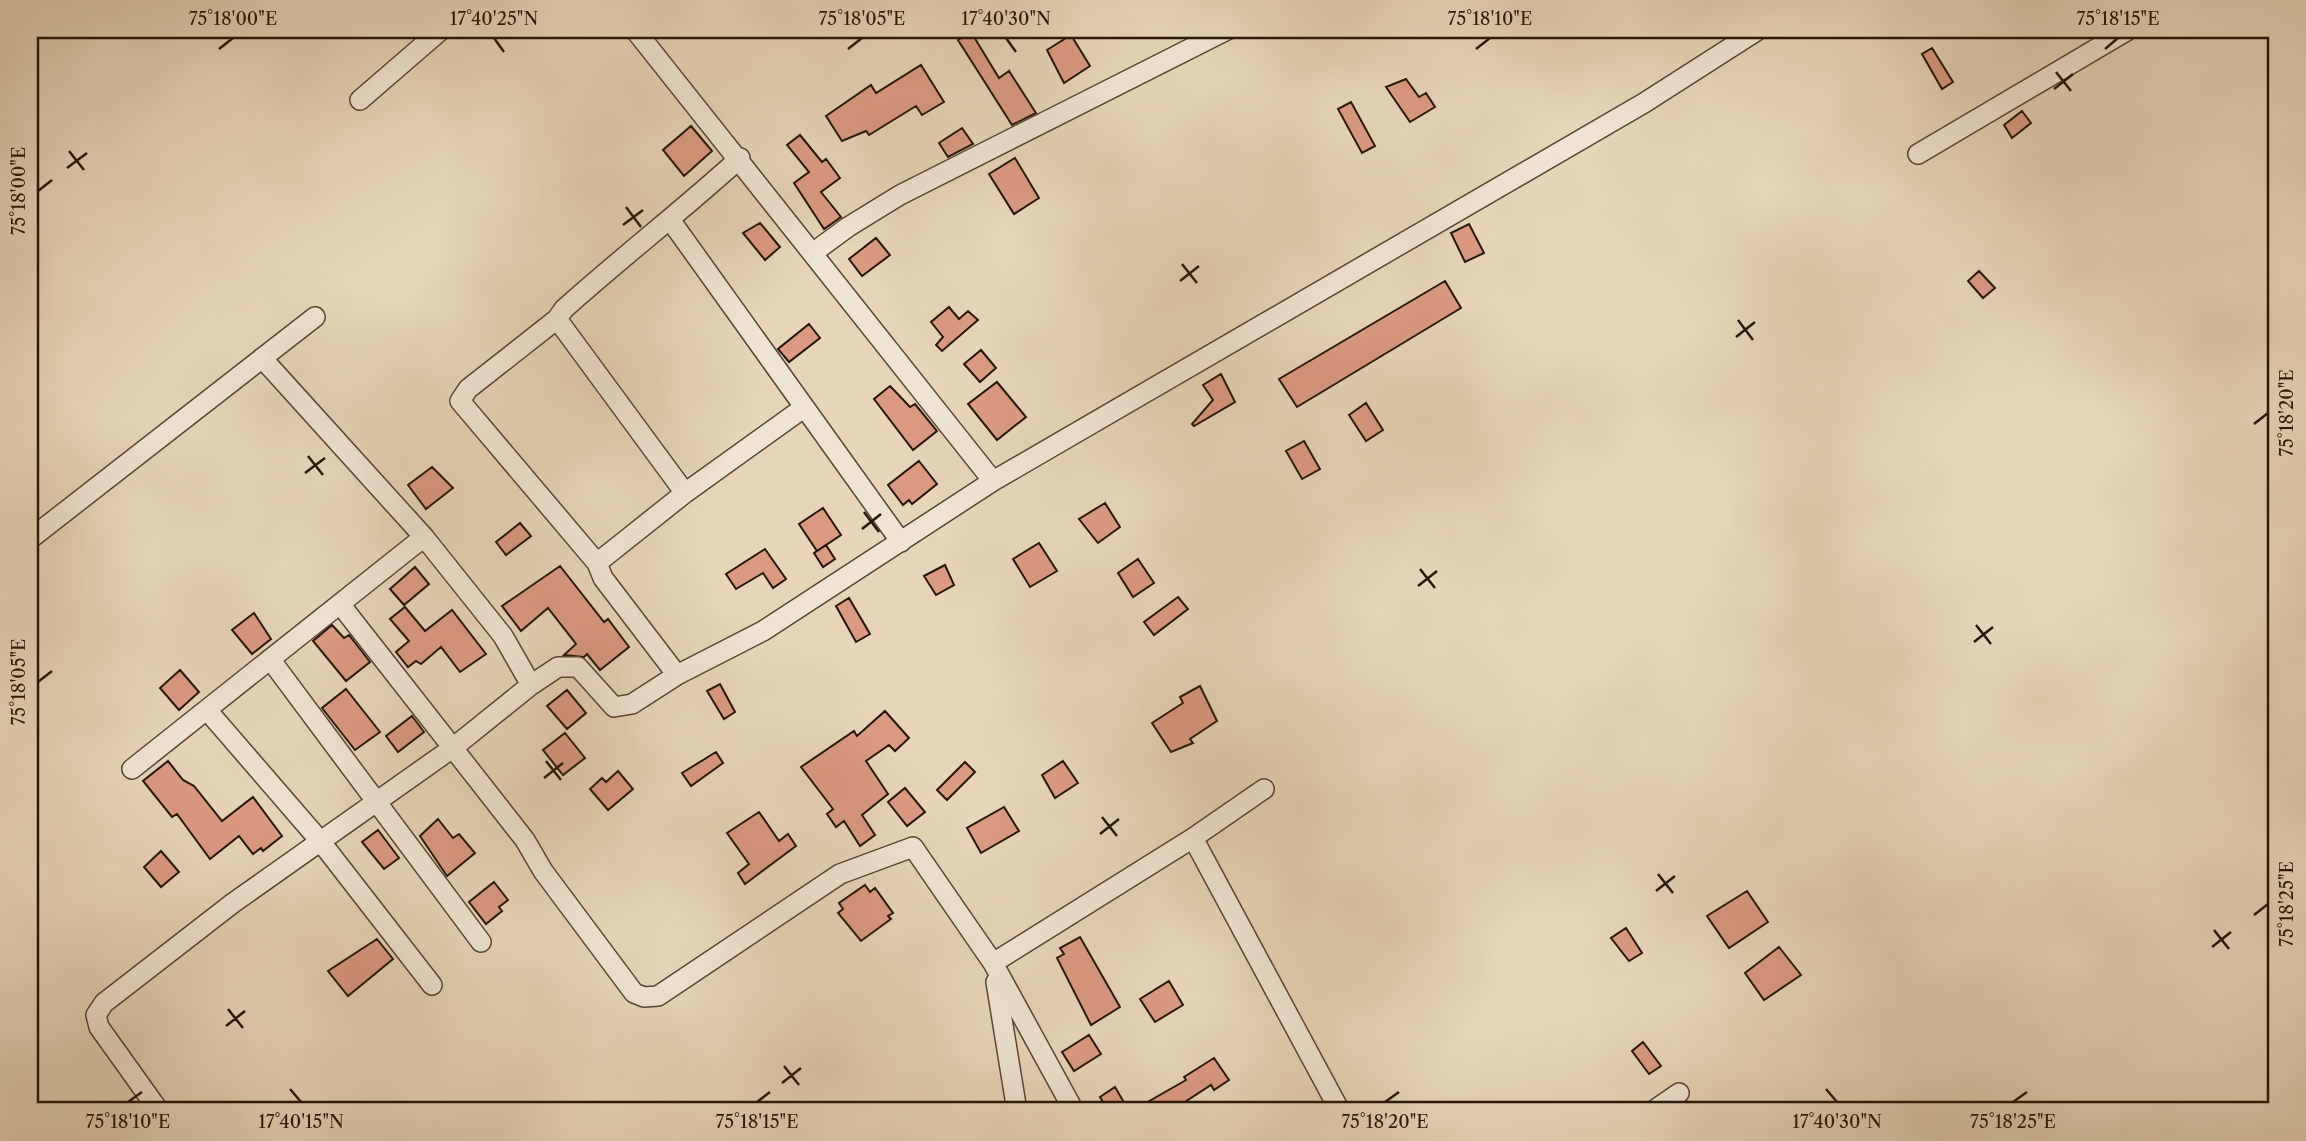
<svg xmlns="http://www.w3.org/2000/svg" width="2306" height="1141" font-family="'Libre Caslon Text',serif">
  <style>
    .building { fill: #db9982; stroke: #251708; stroke-width: 2 }
    .lines { fill: none; stroke-linecap: round; stroke-linejoin: round }
    .minor-casing { stroke: #554634; stroke-width: 22 }
    .minor { stroke: #efe4d2; stroke-width: 19 }
    .ticks { fill: none; stroke: #251708; stroke-width: 2.5 }
    .neatline { fill: none; stroke: #251708; stroke-width: 2.5 }
    .ticks-label { font-size: 18px; text-anchor: middle; fill: #251708 }
  </style>
  <rect width="100%" height="100%" fill="#e6d5b9"/>
  <filter id="stains"><feTurbulence type="fractalNoise" baseFrequency=".00286" numOctaves="4"/><feColorMatrix values="0 0 0 0 .2 0 0 0 0 .09 0 0 0 0 .02 0 0 0 .5 -.17"/></filter>
  <radialGradient id="worn" r=".72"><stop offset=".6" stop-color="#630" stop-opacity="0"/><stop offset="1" stop-color="#630" stop-opacity=".3"/></radialGradient>
  <!-- building -->
  <path class="building" d="M 971,32 L 999,78 L 1009,71 L 1036,113 L 1012,125 L 958,40 Z
    M 1071,35 L 1090,66 L 1064,83 L 1047,50 Z
    M 1932,48 L 1953,82 L 1942,89 L 1922,54 Z
    M 921,65 L 944,102 L 922,115 L 916,106 L 869,135 L 866,131 L 842,141 L 826,116 L 871,85 L 876,93 Z
    M 1406,79 L 1419,97 L 1426,93 L 1435,107 L 1410,122 L 1386,87 Z
    M 1351,102 L 1375,146 L 1362,153 L 1338,109 Z
    M 2022,111 L 2031,123 L 2012,138 L 2004,125 Z
    M 691,126 L 712,151 L 684,176 L 663,150 Z
    M 962,128 L 973,144 L 948,157 L 939,143 Z
    M 800,135 L 822,162 L 826,159 L 840,178 L 821,192 L 841,217 L 824,229 L 794,183 L 809,172 L 787,145 Z
    M 1015,158 L 1039,198 L 1014,214 L 989,174 Z
    M 760,223 L 780,247 L 765,260 L 743,233 Z
    M 1469,224 L 1484,253 L 1465,262 L 1451,233 Z
    M 876,238 L 890,255 L 862,276 L 849,259 Z
    M 1979,271 L 1995,288 L 1983,298 L 1968,281 Z
    M 1445,281 L 1461,308 L 1297,407 L 1279,379 Z
    M 949,307 L 959,319 L 968,311 L 978,320 L 942,351 L 936,345 L 943,337 L 931,322 Z
    M 809,324 L 820,338 L 789,362 L 778,349 Z
    M 981,350 L 996,368 L 980,382 L 964,364 Z
    M 1221,374 L 1235,402 L 1194,426 L 1192,424 L 1213,400 L 1203,385 Z
    M 997,382 L 1026,417 L 997,440 L 968,404 Z
    M 890,386 L 910,407 L 915,404 L 937,431 L 913,450 L 874,399 Z
    M 1366,403 L 1383,430 L 1366,441 L 1349,415 Z
    M 1304,441 L 1320,469 L 1302,479 L 1286,451 Z
    M 919,461 L 937,484 L 912,504 L 909,500 L 903,505 L 888,485 Z
    M 432,467 L 453,488 L 426,509 L 408,485 Z
    M 1105,503 L 1120,527 L 1098,543 L 1079,519 Z
    M 823,508 L 841,535 L 817,551 L 799,524 Z
    M 520,523 L 531,536 L 506,555 L 496,542 Z
    M 1039,543 L 1057,571 L 1030,587 L 1013,559 Z
    M 826,545 L 835,559 L 823,567 L 814,553 Z
    M 765,549 L 786,579 L 773,588 L 763,573 L 736,589 L 726,574 Z
    M 1138,559 L 1154,583 L 1133,597 L 1118,573 Z
    M 945,565 L 954,585 L 936,595 L 924,576 Z
    M 560,566 L 604,622 L 608,619 L 629,647 L 600,670 L 587,654 L 584,657 L 564,655 L 576,644 L 548,608 L 521,631 L 502,606 Z
    M 415,567 L 429,584 L 404,605 L 390,589 Z
    M 1178,597 L 1188,609 L 1154,635 L 1144,622 Z
    M 849,598 L 870,634 L 856,642 L 836,606 Z
    M 405,607 L 425,631 L 452,610 L 486,654 L 460,672 L 441,647 L 421,664 L 416,661 L 408,667 L 396,652 L 409,641 L 390,619 Z
    M 254,613 L 271,639 L 252,654 L 232,630 Z
    M 332,625 L 344,638 L 349,635 L 370,662 L 346,681 L 313,641 Z
    M 180,670 L 199,692 L 179,710 L 160,688 Z
    M 720,684 L 735,712 L 724,719 L 707,691 Z
    M 1200,686 L 1217,721 L 1190,739 L 1193,743 L 1171,752 L 1152,723 L 1183,703 L 1180,697 Z
    M 346,689 L 380,732 L 355,750 L 322,708 Z
    M 567,690 L 586,713 L 567,729 L 547,706 Z
    M 885,711 L 909,738 L 895,751 L 889,745 L 866,761 L 888,794 L 862,815 L 875,835 L 860,846 L 844,821 L 836,827 L 827,814 L 833,809 L 801,767 L 854,731 L 857,736 Z
    M 412,716 L 424,732 L 398,752 L 386,736 Z
    M 565,733 L 585,758 L 563,775 L 543,750 Z
    M 716,752 L 723,763 L 691,786 L 682,773 Z
    M 168,761 L 183,780 L 194,786 L 222,821 L 253,797 L 282,836 L 263,851 L 261,848 L 253,854 L 239,836 L 210,859 L 177,814 L 172,817 L 143,781 Z
    M 1063,761 L 1078,783 L 1055,798 L 1042,775 Z
    M 965,762 L 975,772 L 947,800 L 937,790 Z
    M 618,771 L 633,789 L 608,810 L 590,789 L 602,778 L 606,782 Z
    M 905,788 L 925,812 L 907,826 L 888,802 Z
    M 1004,807 L 1019,831 L 981,853 L 967,828 Z
    M 759,812 L 779,841 L 788,834 L 796,846 L 745,884 L 738,873 L 749,864 L 727,833 Z
    M 438,819 L 453,838 L 459,834 L 475,853 L 447,876 L 420,836 Z
    M 378,830 L 399,858 L 384,869 L 362,842 Z
    M 161,851 L 179,872 L 161,887 L 144,867 Z
    M 494,882 L 508,900 L 499,907 L 502,911 L 486,924 L 469,902 Z
    M 865,885 L 870,892 L 875,888 L 893,913 L 888,916 L 891,919 L 861,941 L 838,913 L 843,909 L 839,903 Z
    M 1747,891 L 1768,922 L 1729,948 L 1707,916 Z
    M 1626,928 L 1642,953 L 1629,961 L 1611,938 Z
    M 1080,937 L 1120,1007 L 1091,1025 L 1057,958 L 1064,954 L 1060,948 Z
    M 377,939 L 393,959 L 348,996 L 328,971 Z
    M 1779,947 L 1801,975 L 1764,1000 L 1745,973 Z
    M 1169,981 L 1183,1005 L 1155,1022 L 1140,999 Z
    M 1089,1035 L 1101,1054 L 1074,1071 L 1062,1052 Z
    M 1643,1042 L 1661,1066 L 1649,1074 L 1632,1051 Z
    M 1214,1058 L 1229,1080 L 1214,1090 L 1211,1085 L 1171,1111 L 1132,1111 L 1186,1080 L 1184,1077 Z
    M 1115,1087 L 1129,1111 L 1087,1111 L 1103,1102 L 1100,1097 Z"/>
  <g class="lines">
    <!-- minor casing -->
    <g class="minor-casing">
      <path id="minor" d="M 635,30 L 993,481
        M 360,100 L 441,30
        M 1918,154 L 2128,30
        M 671,221 L 901,542
        M 814,252 L 848,227 L 900,195 L 1227,30
        M 557,319 L 685,493
        M 262,358 L 424,537 L 503,636 L 531,685
        M 30,539 L 315,317
        M 597,563 L 685,493 L 802,409
        M 340,604 L 525,840 L 543,871 L 634,993 L 644,997 L 658,996 L 840,874 L 913,847 L 993,963 L 1074,1111
        M 270,659 L 481,942
        M 677,675 L 603,578 L 597,563 L 460,401 L 468,389 L 557,319 L 564,309 C 622,257 683,210 740,158
        M 207,710 L 321,842 L 432,985
        M 132,769 L 424,537
        M 1193,838 L 1340,1111
        M 993,963 L 1193,838 L 1264,789
        M 996,982 L 1017,1111
        M 159,1111 L 99,1027 L 96,1015 L 104,1003 L 233,903 L 454,747 L 531,685 L 558,667 L 578,667 L 614,707 L 632,704 L 677,675 L 763,631 L 993,481 L 1644,103 L 1758,30
        M 1653,1111 L 1679,1093"/>
    </g>
    <!-- minor -->
    <use href="#minor" class="minor"/>
  </g>
  <!-- ticks -->
  <path class="ticks" d="M 494,38 L 504,52M 1006,38 L 1016,52M 219,49 L 233,38M 848,49 L 862,38M 1476,49 L 1490,38M 2105,49 L 2118,38M 2056,72 L 2071,91M 2054,89 L 2073,74M 69,151 L 84,170M 67,168 L 87,153M 38,191 L 52,180M 626,207 L 641,227M 623,225 L 643,210M 1182,264 L 1197,283M 1180,281 L 1199,266M 1738,320 L 1753,340M 1736,337 L 1755,322M 2254,424 L 2268,413M 308,456 L 323,475M 305,473 L 325,458M 864,512 L 879,532M 862,529 L 881,514M 1420,569 L 1435,588M 1418,586 L 1437,571M 1976,625 L 1991,644M 1974,642 L 1993,627M 38,682 L 52,671M 546,761 L 561,780M 544,778 L 563,763M 1102,817 L 1117,836M 1100,834 L 1119,819M 1658,874 L 1673,893M 1656,891 L 1675,876M 2254,915 L 2268,904M 2214,930 L 2229,949M 2212,947 L 2231,932M 228,1009 L 243,1028M 226,1026 L 245,1011M 784,1066 L 799,1085M 782,1083 L 801,1068M 290,1089 L 301,1102M 1826,1089 L 1837,1102M 128,1102 L 142,1092M 757,1102 L 770,1092M 1385,1102 L 1399,1092M 2013,1102 L 2027,1092"/>
  <!-- margin -->
  <rect width="2306" height="1141" fill="none" stroke="#e6d5b9" stroke-width="77"/>
  <rect x="38" y="38" width="2230" height="1064" class="neatline"/>
  <g class="ticks-label">
    <text x="233" y="25">75°18'00"E</text>
    <text x="494" y="25">17°40'25"N</text>
    <text x="862" y="25">75°18'05"E</text>
    <text x="1006" y="25">17°40'30"N</text>
    <text x="1490" y="25">75°18'10"E</text>
    <text x="2118" y="25">75°18'15"E</text>
    <text transform="translate(19 191) rotate(-90)" y="6">75°18'00"E</text>
    <text transform="translate(2287 413) rotate(-90)" y="6">75°18'20"E</text>
    <text transform="translate(19 682) rotate(-90)" y="6">75°18'05"E</text>
    <text transform="translate(2287 904) rotate(-90)" y="6">75°18'25"E</text>
    <text x="128" y="1128">75°18'10"E</text>
    <text x="301" y="1128">17°40'15"N</text>
    <text x="757" y="1128">75°18'15"E</text>
    <text x="1385" y="1128">75°18'20"E</text>
    <text x="1837" y="1128">17°40'30"N</text>
    <text x="2013" y="1128">75°18'25"E</text>
  </g>
  <rect width="100%" height="100%" filter="url(#stains)"/>
  <rect width="100%" height="100%" fill="url(#worn)"/>
</svg>
